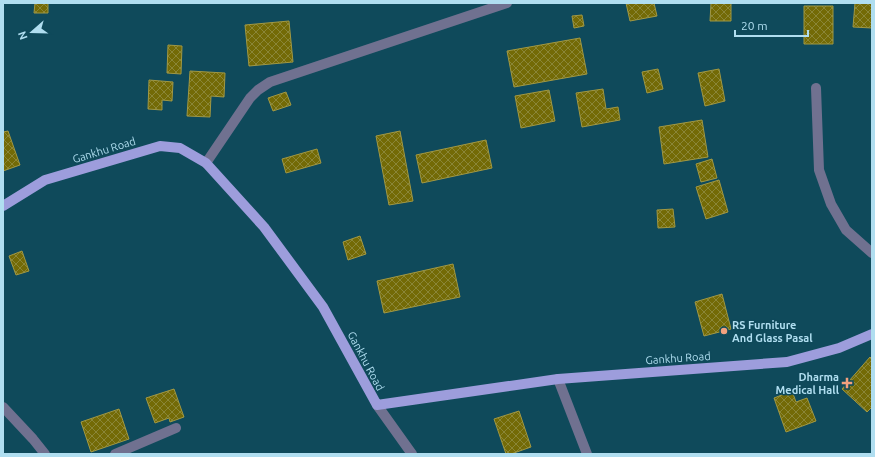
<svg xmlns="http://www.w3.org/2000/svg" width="875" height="457" font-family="Ubuntu,sans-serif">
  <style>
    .building { fill: url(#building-cross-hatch); stroke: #a19843 }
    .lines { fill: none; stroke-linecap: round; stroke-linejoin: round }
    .minor { stroke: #707190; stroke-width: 10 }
    .major { stroke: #9d9ddc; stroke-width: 10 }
    .poi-dot { fill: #f2a17e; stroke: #0f4a5b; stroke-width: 1.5 }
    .labels { text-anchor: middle; stroke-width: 3; stroke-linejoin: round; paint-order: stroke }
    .street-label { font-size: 11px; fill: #b0def0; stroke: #0f4a5b }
    .poi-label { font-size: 11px; font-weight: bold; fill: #b0def0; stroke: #0f4a5b; text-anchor: start }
  </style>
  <defs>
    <pattern id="building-cross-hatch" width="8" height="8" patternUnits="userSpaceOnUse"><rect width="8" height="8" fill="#736a06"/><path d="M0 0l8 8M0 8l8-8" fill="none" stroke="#8a8637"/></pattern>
  </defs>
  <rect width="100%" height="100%" fill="#0f4a5b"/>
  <!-- building -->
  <path class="building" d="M 35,3 L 48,3 L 48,13 L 34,13 Z
    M 626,3 L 654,3 L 657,16 L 630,21 Z
    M 711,3 L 731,3 L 731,21 L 710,21 Z
    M 855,3 L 872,3 L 872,28 L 853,27 Z
    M 804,6 L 833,6 L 833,44 L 804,44 Z
    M 582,15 L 584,26 L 574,28 L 572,16 Z
    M 289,21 L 293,62 L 249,66 L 245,25 Z
    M 580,38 L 587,74 L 514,87 L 507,51 Z
    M 168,45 L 182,46 L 181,74 L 167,73 Z
    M 658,69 L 663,89 L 647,93 L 642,72 Z
    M 719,69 L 725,101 L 705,106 L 698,73 Z
    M 190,71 L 225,73 L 224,97 L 211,96 L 210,117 L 187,116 Z
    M 149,80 L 173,82 L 172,101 L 162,100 L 162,110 L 148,109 Z
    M 603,89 L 606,109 L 618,107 L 620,120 L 582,127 L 576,93 Z
    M 549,90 L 555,121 L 521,128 L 515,96 Z
    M 286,92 L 291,105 L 273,111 L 268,98 Z
    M 702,120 L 708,157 L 664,164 L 659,127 Z
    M 8,131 L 20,165 L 3,171 L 3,132 Z
    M 400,131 L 413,201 L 389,205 L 376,136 Z
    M 486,140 L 492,168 L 422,183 L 416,155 Z
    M 317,149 L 321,163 L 286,173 L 282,159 Z
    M 712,159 L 717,178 L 701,182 L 696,164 Z
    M 719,180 L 728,212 L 706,219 L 696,187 Z
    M 673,209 L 675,227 L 658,228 L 657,210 Z
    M 360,236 L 366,254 L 348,260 L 343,242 Z
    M 22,251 L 29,271 L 16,275 L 9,256 Z
    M 453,264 L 460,297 L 384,313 L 377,281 Z
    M 722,294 L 731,329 L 704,336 L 695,302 Z
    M 870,357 L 872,359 L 872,407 L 867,412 L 842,389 Z
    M 174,389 L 184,417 L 170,422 L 169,418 L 155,423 L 146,398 Z
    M 792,391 L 796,402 L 807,398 L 816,421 L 786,432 L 774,398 Z
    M 119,409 L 129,439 L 91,452 L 81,422 Z
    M 519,411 L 531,447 L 511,454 L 506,454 L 494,419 Z"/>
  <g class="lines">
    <!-- minor -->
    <path class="minor" d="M 816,88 L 819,170 L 831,204 L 846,230 L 872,253
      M 206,163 L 250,98 L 258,90 L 270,82 L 507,3
      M 558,379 L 587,454
      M 377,405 L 412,454
      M 3,407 L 33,439 L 45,454
      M 115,454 L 176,428"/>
    <!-- major -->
    <path class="major" d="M 3,206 L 45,180 L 160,146 L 180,148 L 206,163 L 264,227 L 323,307 L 377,405 L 558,379 L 787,362 L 839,348 L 872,334"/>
  </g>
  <!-- markers -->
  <g class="poi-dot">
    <circle cx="724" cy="331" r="4"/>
    <path d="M845 377h4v4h4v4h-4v4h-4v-4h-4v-4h4z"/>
  </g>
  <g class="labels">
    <!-- street labels -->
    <g class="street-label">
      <text transform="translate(104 150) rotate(-17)" y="4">Gankhu Road</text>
      <text transform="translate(678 358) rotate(-4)" y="4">Gankhu Road</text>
      <text transform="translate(366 361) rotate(62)" y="4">Gankhu Road</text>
    </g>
    <!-- poi labels -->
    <g class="poi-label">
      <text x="732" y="329">RS Furniture<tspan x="732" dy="13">And Glass Pasal</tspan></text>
      <text x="839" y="381" text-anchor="end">Dharma<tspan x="839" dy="13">Medical Hall</tspan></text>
    </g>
  </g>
  <!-- border -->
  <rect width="875" height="457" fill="none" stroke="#b0def0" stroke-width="8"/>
  <!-- north arrow -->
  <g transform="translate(32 32) rotate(250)" stroke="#0f4a5b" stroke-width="3" paint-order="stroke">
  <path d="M0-3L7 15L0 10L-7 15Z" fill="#b0def0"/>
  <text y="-6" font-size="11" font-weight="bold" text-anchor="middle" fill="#b0def0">N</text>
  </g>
  <!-- scale -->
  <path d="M735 30v6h73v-6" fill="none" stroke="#b0def0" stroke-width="2"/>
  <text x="741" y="30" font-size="12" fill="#b0def0" stroke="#0f4a5b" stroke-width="3" paint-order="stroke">20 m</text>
</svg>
